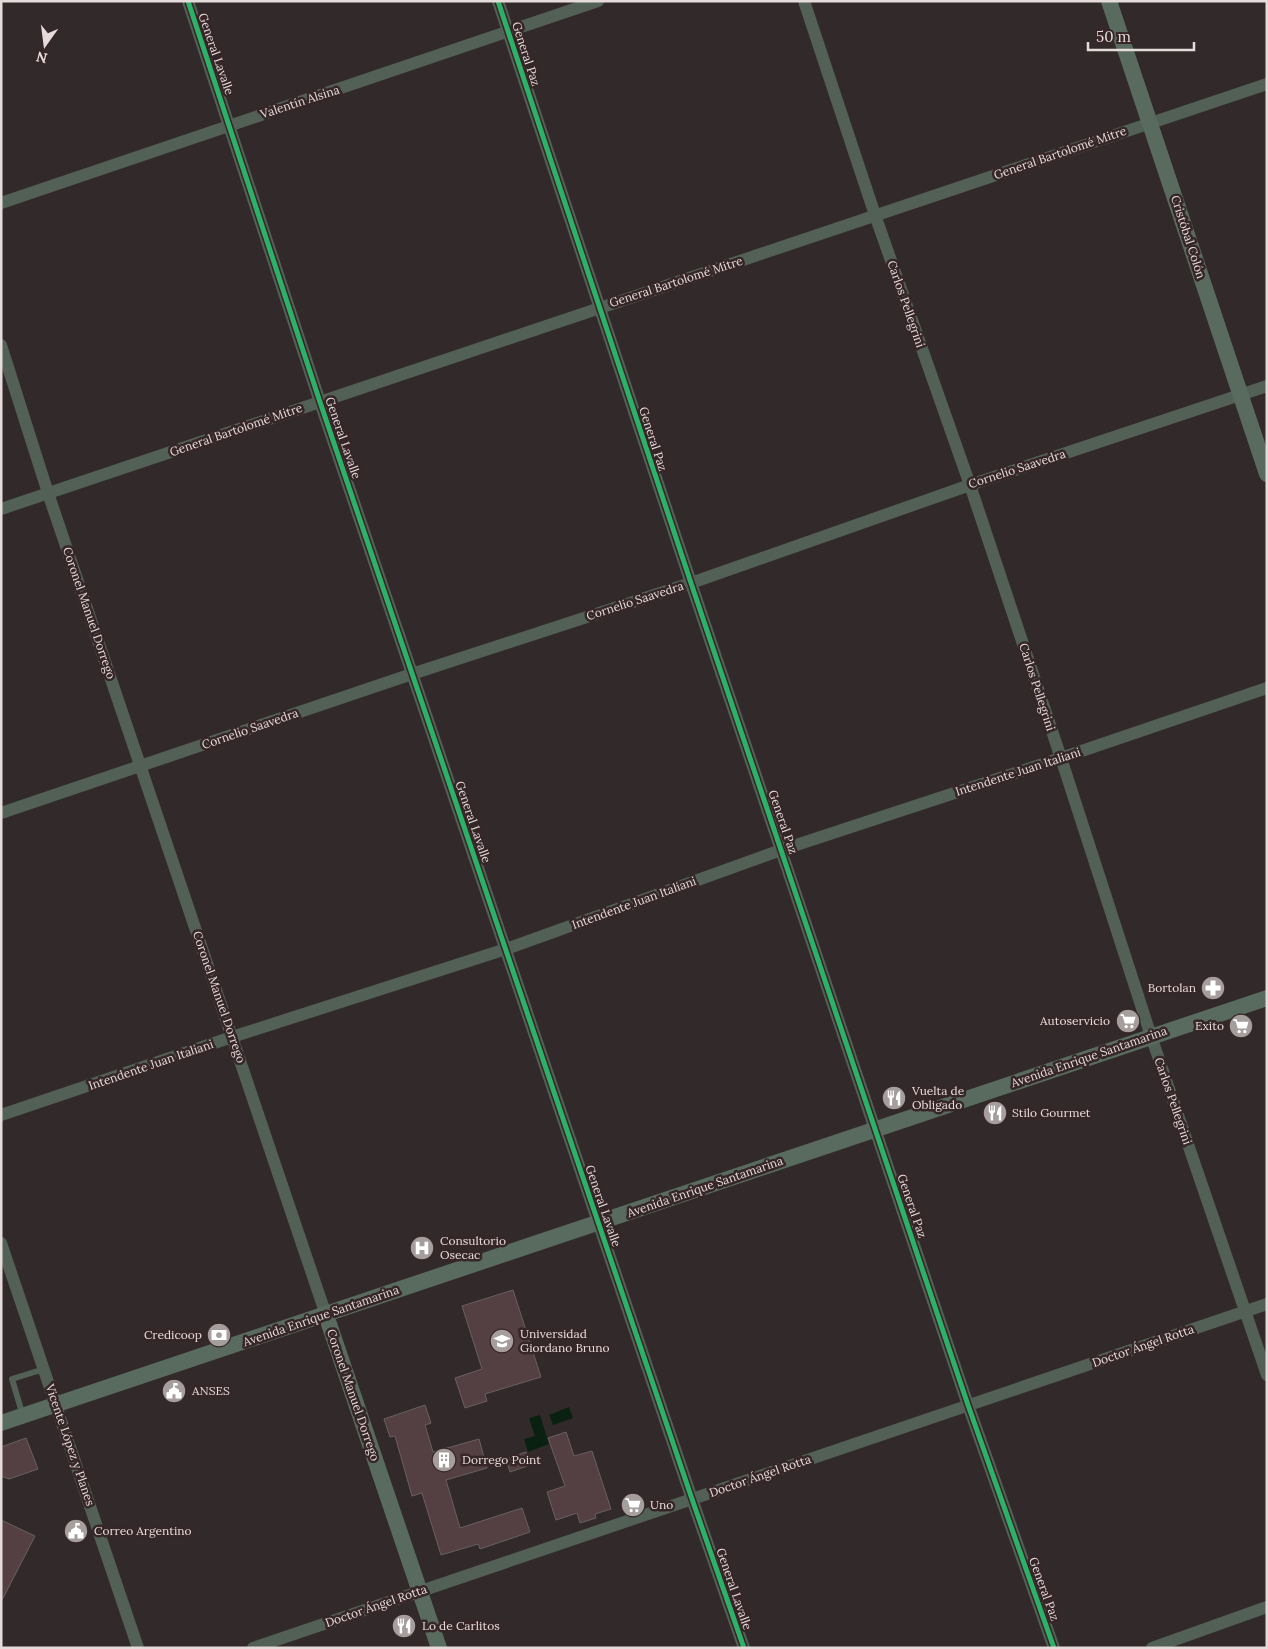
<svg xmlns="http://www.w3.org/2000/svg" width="1268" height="1649" font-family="Lora,serif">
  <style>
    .water { fill: #0a2112 }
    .building { fill: #544043; stroke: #686061 }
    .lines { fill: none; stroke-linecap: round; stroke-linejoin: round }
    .lane { stroke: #526055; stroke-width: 6 }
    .street { stroke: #526055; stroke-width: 12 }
    .secondary { stroke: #596b5e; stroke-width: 16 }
    .cycleway-casing { stroke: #362627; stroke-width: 8 }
    .cycleway { stroke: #2db169; stroke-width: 5 }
    .labels { text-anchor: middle; stroke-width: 5; stroke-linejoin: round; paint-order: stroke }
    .street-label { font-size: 12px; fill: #e5dbdb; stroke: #362627 }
    .poi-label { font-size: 12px; fill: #e5dbdb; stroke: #362627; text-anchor: start }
  </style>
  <rect width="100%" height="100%" fill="#322a2a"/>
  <!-- water -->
  <path class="water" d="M 569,1407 L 573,1418 L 553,1425 L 549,1415 Z
    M 540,1415 L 549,1444 L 528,1452 L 524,1439 L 535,1436 L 529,1418 Z"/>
  <!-- building -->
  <path class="building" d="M 513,1290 L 541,1377 L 485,1394 L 487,1401 L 465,1408 L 455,1378 L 482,1369 L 462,1306 Z
    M 425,1405 L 431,1423 L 425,1425 L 433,1452 L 479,1439 L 487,1468 L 446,1480 L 460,1528 L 522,1508 L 530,1532 L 480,1549 L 478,1544 L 441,1555 L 422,1493 L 412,1496 L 395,1436 L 390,1437 L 384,1419 Z
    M 566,1432 L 574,1456 L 592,1451 L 611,1509 L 595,1514 L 596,1518 L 580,1523 L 577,1513 L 556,1520 L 547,1492 L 565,1486 L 548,1438 Z
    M 26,1438 L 38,1469 L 9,1479 L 1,1476 L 1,1447 Z
    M 526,1452 L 530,1465 L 510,1472 L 506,1459 Z
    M 1,1520 L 35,1536 L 1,1602 Z"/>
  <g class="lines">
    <!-- lane -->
    <path class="lane" d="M 23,1416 L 12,1379 L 44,1369"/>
    <!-- street -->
    <path class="street" d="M 188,1 L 320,402 L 692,1499 L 744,1648
      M 498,1 L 691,583 L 968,1405 L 1054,1648
      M 804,1 L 875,215 L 970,485 L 1061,758 L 1151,1036 L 1267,1375
      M 1,203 L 598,1
      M 1,345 L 48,493 L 326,1315
      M 1,509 L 1267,84
      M 1,813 L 412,674 L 691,583 L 970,485 L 1267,386
      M 1,1115 L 232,1037 L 506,949 L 781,850 L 1061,758 L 1267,688
      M 1,1243 L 138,1648
      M 253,1648 L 1267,1304
      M 1152,1648 L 1267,1607"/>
    <!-- secondary -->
    <path class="secondary" d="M 1109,1 L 1267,474
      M 326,1315 L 439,1648
      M 1,1423 L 1267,998"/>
    <!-- cycleway casing -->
    <g class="cycleway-casing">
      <path id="cycleway" d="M 188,1 L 320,402 L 692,1499 L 744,1648
        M 498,1 L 691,583 L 968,1405 L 1054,1648"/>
    </g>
    <!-- cycleway -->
    <use href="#cycleway" class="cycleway"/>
  </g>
  <!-- icons -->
  <defs>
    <g id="pharmacy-disc" transform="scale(1.25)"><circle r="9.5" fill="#a69d9d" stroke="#362627"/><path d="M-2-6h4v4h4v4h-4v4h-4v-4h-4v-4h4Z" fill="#fff"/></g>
    <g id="supermarket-disc" transform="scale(1.25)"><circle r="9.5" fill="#a69d9d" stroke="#362627"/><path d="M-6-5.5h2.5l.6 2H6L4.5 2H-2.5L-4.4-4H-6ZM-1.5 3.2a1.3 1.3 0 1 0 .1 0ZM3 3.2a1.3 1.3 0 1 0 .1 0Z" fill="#fff"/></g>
    <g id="restaurant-disc" transform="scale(1.25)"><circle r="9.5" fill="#a69d9d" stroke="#362627"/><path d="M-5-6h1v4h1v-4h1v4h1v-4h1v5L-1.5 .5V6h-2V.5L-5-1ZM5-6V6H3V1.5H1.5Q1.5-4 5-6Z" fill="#fff"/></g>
    <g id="hospital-disc" transform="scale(1.25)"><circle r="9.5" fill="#a69d9d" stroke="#362627"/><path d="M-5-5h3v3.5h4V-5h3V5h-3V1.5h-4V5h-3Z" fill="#fff"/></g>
    <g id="bank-disc" transform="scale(1.25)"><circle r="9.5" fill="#a69d9d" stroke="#362627"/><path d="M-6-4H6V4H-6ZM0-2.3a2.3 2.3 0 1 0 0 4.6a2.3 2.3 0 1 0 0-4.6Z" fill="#fff"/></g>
    <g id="university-disc" transform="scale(1.25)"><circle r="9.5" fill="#a69d9d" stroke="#362627"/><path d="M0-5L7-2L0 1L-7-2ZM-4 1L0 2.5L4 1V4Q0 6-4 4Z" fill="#fff"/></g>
    <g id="civic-disc" transform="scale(1.25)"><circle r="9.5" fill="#a69d9d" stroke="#362627"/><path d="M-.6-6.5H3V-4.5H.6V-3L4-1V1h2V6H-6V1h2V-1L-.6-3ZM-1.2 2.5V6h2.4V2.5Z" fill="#fff"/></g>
    <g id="building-disc" transform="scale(1.25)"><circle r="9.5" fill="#a69d9d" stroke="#362627"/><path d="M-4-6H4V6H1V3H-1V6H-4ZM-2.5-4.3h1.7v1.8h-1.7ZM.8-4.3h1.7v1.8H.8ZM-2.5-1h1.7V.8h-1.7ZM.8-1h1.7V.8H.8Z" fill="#fff"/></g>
  </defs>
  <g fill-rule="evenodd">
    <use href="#pharmacy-disc" x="1213" y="988"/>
    <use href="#supermarket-disc" x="1128" y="1021"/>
    <use href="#supermarket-disc" x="1241" y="1026"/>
    <use href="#restaurant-disc" x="894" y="1098"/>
    <use href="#restaurant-disc" x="995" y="1113"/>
    <use href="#hospital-disc" x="422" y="1248"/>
    <use href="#bank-disc" x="219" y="1335"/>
    <use href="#university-disc" x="502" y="1341"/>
    <use href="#civic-disc" x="174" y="1391"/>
    <use href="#building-disc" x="444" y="1460"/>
    <use href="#supermarket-disc" x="633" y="1505"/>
    <use href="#civic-disc" x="76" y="1531"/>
    <use href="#restaurant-disc" x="404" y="1626"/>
  </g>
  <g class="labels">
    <!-- street labels -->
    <g class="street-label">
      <text transform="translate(216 54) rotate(71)" y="4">General Lavalle</text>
      <text transform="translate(526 54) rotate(72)" y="4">General Paz</text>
      <text transform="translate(300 102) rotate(-18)" y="4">Valentín Alsina</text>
      <text transform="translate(1060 153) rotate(-19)" y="4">General Bartolomé Mitre</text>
      <text transform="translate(1188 237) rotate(72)" y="4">Cristóbal Colón</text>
      <text transform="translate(676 282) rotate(-18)" y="4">General Bartolomé Mitre</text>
      <text transform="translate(906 304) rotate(71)" y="4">Carlos Pellegrini</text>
      <text transform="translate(236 430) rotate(-19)" y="4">General Bartolomé Mitre</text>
      <text transform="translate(343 438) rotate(71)" y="4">General Lavalle</text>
      <text transform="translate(653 439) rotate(72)" y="4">General Paz</text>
      <text transform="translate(1017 469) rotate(-18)" y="4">Cornelio Saavedra</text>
      <text transform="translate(635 601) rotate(-18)" y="4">Cornelio Saavedra</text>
      <text transform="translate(89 613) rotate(71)" y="4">Coronel Manuel Dorrego</text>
      <text transform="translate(1037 687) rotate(72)" y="4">Carlos Pellegrini</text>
      <text transform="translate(250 729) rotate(-19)" y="4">Cornelio Saavedra</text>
      <text transform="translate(1018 772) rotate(-18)" y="4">Intendente Juan Italiani</text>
      <text transform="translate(473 822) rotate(71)" y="4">General Lavalle</text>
      <text transform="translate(783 822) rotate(71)" y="4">General Paz</text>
      <text transform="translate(634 903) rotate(-20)" y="4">Intendente Juan Italiani</text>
      <text transform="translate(219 997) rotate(71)" y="4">Coronel Manuel Dorrego</text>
      <text transform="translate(1089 1057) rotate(-19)" y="4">Avenida Enrique Santamarina</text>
      <text transform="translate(151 1065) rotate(-19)" y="4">Intendente Juan Italiani</text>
      <text transform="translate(1173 1101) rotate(71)" y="4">Carlos Pellegrini</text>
      <text transform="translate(705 1187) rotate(-19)" y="4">Avenida Enrique Santamarina</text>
      <text transform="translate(603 1206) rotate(71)" y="4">General Lavalle</text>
      <text transform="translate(912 1206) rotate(71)" y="4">General Paz</text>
      <text transform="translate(321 1316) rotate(-19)" y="4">Avenida Enrique Santamarina</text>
      <text transform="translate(1143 1346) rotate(-19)" y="4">Doctor Ángel Rotta</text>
      <text transform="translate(353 1395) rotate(71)" y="4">Coronel Manuel Dorrego</text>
      <text transform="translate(70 1445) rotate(71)" y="4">Vicente López y Planes</text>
      <text transform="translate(760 1476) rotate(-19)" y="4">Doctor Ángel Rotta</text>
      <text transform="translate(734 1589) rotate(71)" y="4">General Lavalle</text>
      <text transform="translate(1044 1589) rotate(70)" y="4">General Paz</text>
      <text transform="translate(376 1606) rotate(-19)" y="4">Doctor Ángel Rotta</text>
    </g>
    <!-- poi labels -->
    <g class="poi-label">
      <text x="1196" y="992" text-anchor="end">Bortolan</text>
      <text x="1110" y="1025" text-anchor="end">Autoservicio</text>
      <text x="1224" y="1030" text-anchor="end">Exito</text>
      <text x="912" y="1095">Vuelta de<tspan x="912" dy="14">Obligado</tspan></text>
      <text x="1012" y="1117">Stilo Gourmet</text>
      <text x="440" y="1245">Consultorio<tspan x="440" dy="14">Osecac</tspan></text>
      <text x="520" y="1338">Universidad<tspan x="520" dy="14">Giordano Bruno</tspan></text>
      <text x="202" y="1339" text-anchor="end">Credicoop</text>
      <text x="192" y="1395">ANSES</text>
      <text x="462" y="1464">Dorrego Point</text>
      <text x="650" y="1509">Uno</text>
      <text x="94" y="1535">Correo Argentino</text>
      <text x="422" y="1630">Lo de Carlitos</text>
    </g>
  </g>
  <!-- border -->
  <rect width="1268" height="1649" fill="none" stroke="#e5dbdb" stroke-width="5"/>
  <!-- north arrow -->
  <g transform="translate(45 45) rotate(194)" stroke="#362627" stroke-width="4" paint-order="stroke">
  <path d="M0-4L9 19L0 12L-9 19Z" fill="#e5dbdb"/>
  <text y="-8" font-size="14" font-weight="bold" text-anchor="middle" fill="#e5dbdb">N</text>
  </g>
  <!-- scale -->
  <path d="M1088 42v8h106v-8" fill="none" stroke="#e5dbdb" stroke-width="2.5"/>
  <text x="1096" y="42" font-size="15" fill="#e5dbdb" stroke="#362627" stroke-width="4" paint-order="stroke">50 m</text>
</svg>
